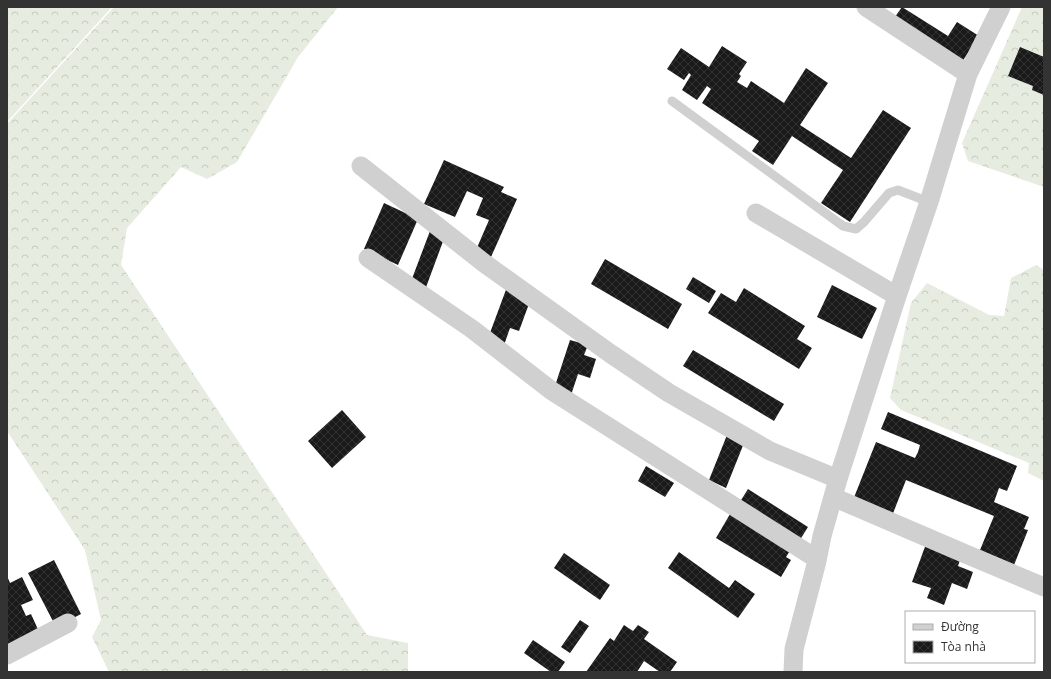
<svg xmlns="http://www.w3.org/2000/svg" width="1051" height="679" font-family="'Open Sans',sans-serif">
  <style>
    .forest { fill: url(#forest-crowns) }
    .building { fill: url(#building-cross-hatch) }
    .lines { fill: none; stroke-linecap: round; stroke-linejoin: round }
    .service { stroke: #d0d0d0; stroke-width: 9 }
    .minor { stroke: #d0d0d0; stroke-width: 19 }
  </style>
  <defs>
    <pattern id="forest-crowns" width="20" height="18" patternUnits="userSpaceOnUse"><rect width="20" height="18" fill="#e6ecdf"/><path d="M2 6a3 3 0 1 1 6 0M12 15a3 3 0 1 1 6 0" fill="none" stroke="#c6cbc0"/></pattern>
    <pattern id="building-cross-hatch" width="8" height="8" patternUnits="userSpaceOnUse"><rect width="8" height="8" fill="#1a1a1a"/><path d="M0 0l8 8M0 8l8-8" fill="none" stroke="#333"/></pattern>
  </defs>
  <rect width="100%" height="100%" fill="#fff"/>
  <!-- forest -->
  <path class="forest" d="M 7,7 L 112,7 L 7,122 Z
    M 114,7 L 338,7 L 298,57 L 237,162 L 207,179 L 181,167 L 127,228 L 121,265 L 367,635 L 408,643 L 408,672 L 109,672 L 92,637 L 101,620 L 85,550 L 7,431 L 7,124 Z
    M 1022,7 L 1044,7 L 1044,187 L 968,161 L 962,143 Z
    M 1036,265 L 1044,270 L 1044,481 L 1028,473 L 1029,463 L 901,410 L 890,398 L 911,303 L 927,283 L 989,315 L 1004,316 L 1011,278 Z"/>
  <!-- building -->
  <path class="building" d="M 902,7 L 948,36 L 957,22 L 979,36 L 960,65 L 892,21 Z
    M 722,46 L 747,62 L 739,74 L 741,76 L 737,82 L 747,88 L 751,81 L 784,103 L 806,68 L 828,83 L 800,125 L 851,158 L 883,110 L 911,128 L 850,222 L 821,203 L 843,170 L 792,136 L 773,165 L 752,151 L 759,141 L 702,103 L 711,89 L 707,86 L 697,100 L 682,90 L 691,75 L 689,73 L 684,80 L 667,69 L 681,48 L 709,67 Z
    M 1020,47 L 1044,57 L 1044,95 L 1032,90 L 1033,86 L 1008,76 Z
    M 444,160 L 504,187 L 501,192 L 517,199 L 491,257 L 476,250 L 489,220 L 476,215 L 483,198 L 467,191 L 455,217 L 424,204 Z
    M 384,203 L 418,219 L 398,265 L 364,249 Z
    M 430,231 L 445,236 L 425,290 L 410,284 Z
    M 605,259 L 682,304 L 668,329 L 591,284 Z
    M 693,277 L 716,291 L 709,303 L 686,289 Z
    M 832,285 L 877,308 L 862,339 L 817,317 Z
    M 507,287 L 530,301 L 519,331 L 510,328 L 503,348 L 487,341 Z
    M 744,288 L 805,326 L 797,339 L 812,348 L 799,369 L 708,313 L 721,293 L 736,302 Z
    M 570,340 L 588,345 L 584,355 L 596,359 L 590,378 L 578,374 L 571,395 L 554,389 Z
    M 693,350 L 784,404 L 774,421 L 683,366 Z
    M 342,410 L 366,437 L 332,468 L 308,441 Z
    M 888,412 L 1017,466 L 1007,491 L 999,488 L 994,502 L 1029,517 L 1024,529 L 1028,530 L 1014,565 L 980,550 L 994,516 L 906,480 L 892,516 L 853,500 L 876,442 L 915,458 L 918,452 L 920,445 L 881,429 Z
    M 727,435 L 744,443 L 726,488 L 709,480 Z
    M 646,466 L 674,483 L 665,497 L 638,481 Z
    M 748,489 L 808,527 L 798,543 L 738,505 Z
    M 733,509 L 793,546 L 786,557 L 791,560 L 781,577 L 716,538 Z
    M 926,544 L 961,557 L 958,566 L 973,572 L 967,589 L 952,583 L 944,605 L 927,598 L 931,588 L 912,582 Z
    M 679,552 L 729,588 L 735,580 L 755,594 L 738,618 L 668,568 Z
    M 564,553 L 610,585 L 600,600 L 554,568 Z
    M 54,560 L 81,614 L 56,627 L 28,573 Z
    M 7,576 L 10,583 L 22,577 L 33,600 L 21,605 L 26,616 L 31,614 L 41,636 L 11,651 L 7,643 Z
    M 580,620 L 589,626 L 570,653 L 561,647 Z
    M 624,625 L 633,631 L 638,625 L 649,632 L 644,639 L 677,662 L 670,672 L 660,672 L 644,661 L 637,672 L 586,672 L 610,638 L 614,641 Z
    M 533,640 L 565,662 L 558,672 L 551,672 L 524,653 Z"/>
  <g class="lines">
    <!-- service -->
    <path class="service" d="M 672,101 L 843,226 L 856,229 L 864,222 L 889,193 L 898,190 L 929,202"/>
    <!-- minor -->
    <path class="minor" d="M 866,7 L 968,74
      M 361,166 L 484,263 L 611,354 L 669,393 L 770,451 L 838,479
      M 756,213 L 897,296
      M 368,258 L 472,329 L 552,391 L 817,559
      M 833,497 L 968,555 L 1044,587
      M 7,655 L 68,623
      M 793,672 L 794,649 L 817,561 L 822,536 L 838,479 L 897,296 L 929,202 L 968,74 L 1001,7"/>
  </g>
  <!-- border -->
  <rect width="1051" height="679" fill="none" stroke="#333333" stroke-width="16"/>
  <!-- legend -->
  <rect x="905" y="611" width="130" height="52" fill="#ffffff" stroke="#adadad"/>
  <rect x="913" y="624" width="20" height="6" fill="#d0d0d0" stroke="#adadad"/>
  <text x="941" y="631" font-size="12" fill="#333333">Đường</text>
  <rect x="913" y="641" width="20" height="12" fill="url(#building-cross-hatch)" stroke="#adadad"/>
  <text x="941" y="651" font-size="12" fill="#333333">Tòa nhà</text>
</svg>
